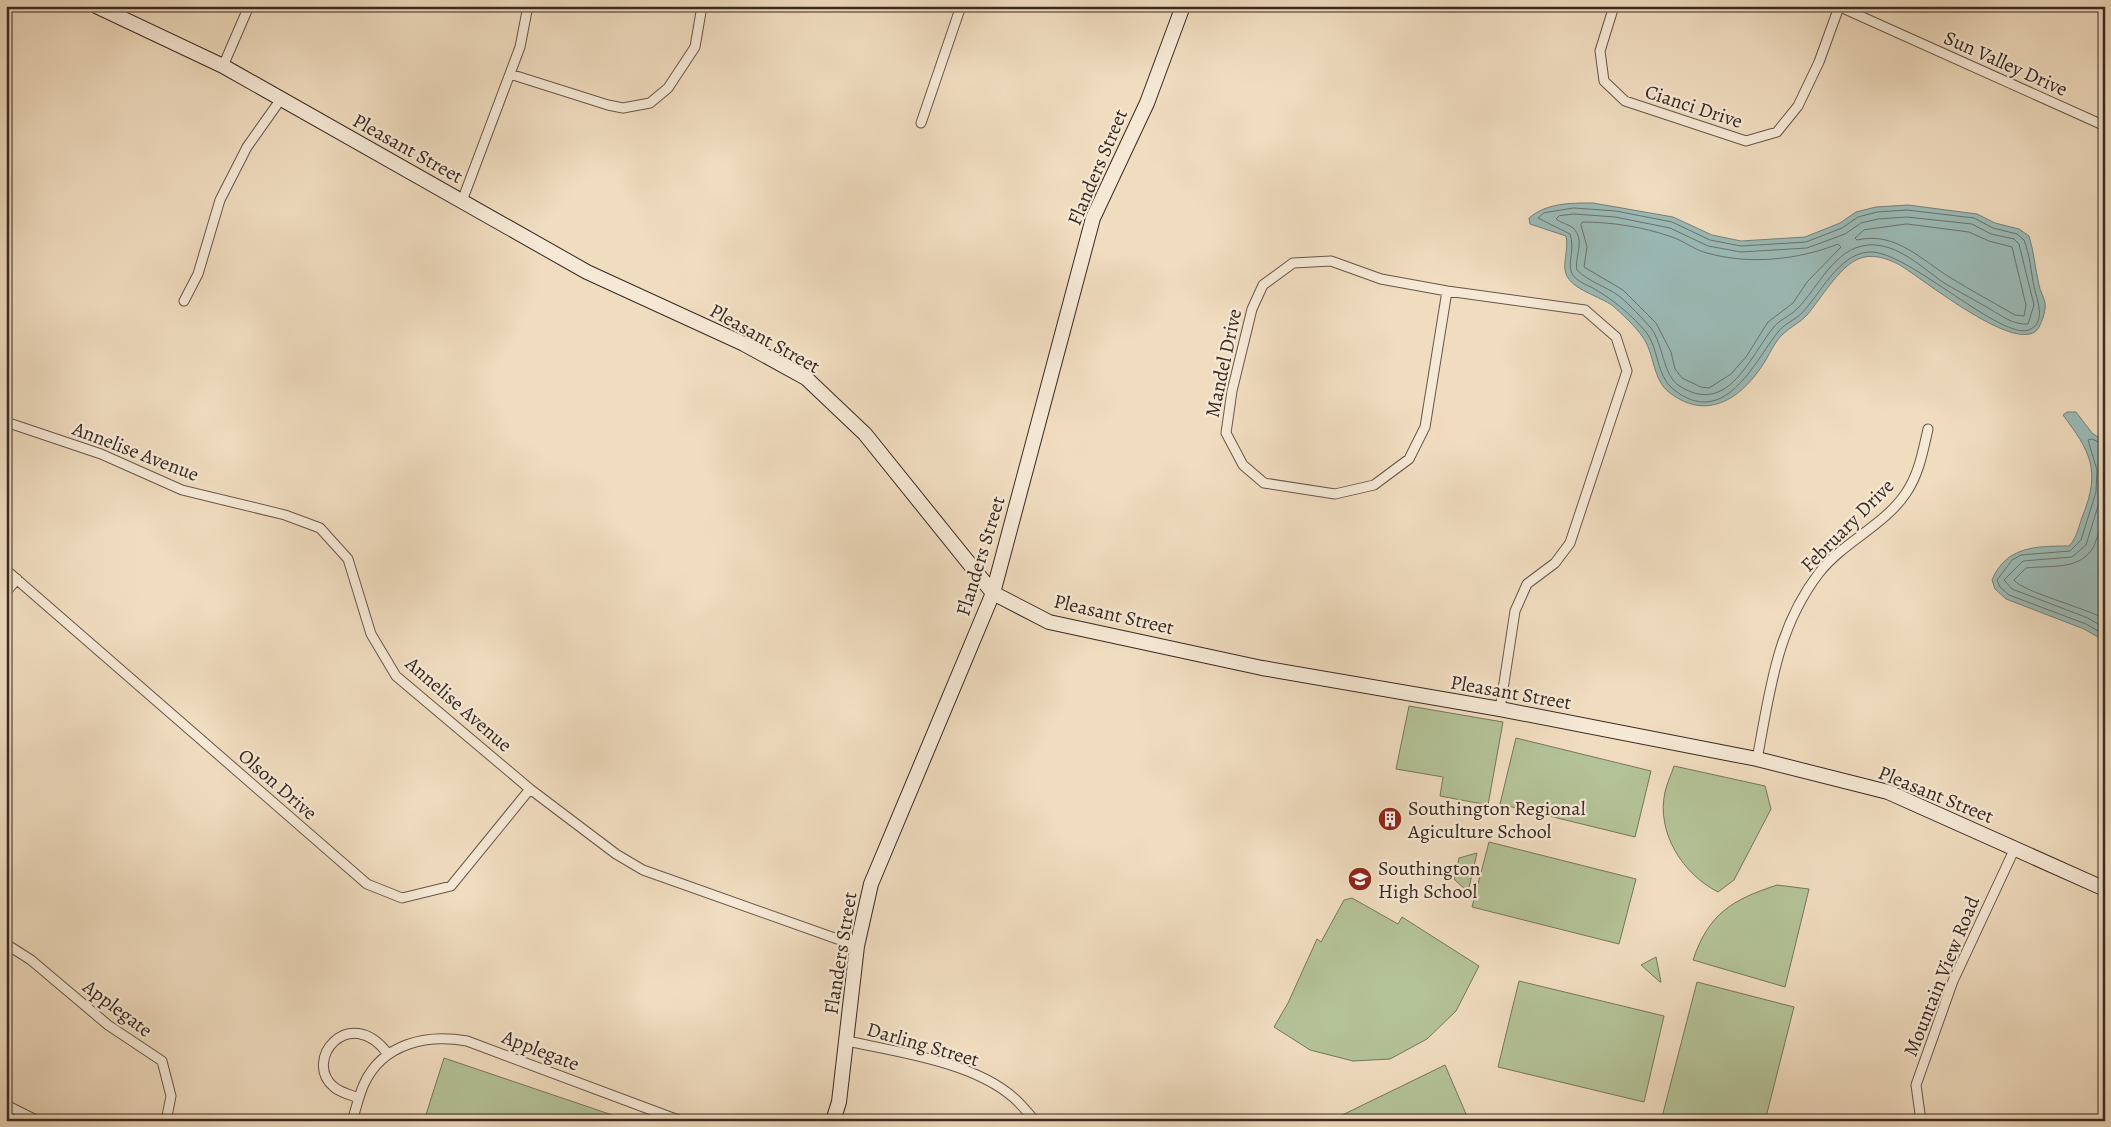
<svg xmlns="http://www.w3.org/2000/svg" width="2111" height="1127" font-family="Alegreya,serif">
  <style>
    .green { fill: #b4c297; stroke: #76765c }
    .water { fill: #9bbab6; stroke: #74807a }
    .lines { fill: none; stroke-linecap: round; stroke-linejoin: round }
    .shore { stroke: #6a726c; stroke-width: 1 }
    .street-casing { stroke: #675648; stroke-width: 11 }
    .secondary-casing { stroke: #392921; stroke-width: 16 }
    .street { stroke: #f5e8d5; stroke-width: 9 }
    .secondary { stroke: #f5e8d5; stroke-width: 14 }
    .labels { text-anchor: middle; stroke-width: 4.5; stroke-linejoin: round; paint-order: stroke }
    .street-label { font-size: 20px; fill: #392921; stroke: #f5e8d5 }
    .poi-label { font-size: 20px; fill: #392921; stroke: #f5e8d5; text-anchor: start }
  </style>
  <rect width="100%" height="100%" fill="#f0dcbf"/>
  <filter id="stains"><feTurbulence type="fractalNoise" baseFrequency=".004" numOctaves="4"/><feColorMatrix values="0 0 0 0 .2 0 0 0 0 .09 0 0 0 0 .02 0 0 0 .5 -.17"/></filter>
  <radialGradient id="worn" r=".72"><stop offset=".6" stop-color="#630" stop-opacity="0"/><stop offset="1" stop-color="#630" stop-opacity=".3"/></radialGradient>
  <!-- green -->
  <path class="green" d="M 1409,706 L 1503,722 L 1488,805 L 1440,796 L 1443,777 L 1396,769 Z
    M 1516,738 L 1651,771 L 1635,837 L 1500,804 Z
    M 1674,766 L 1765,786 L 1771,809 L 1734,880 L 1718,892 C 1683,874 1656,833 1665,792 C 1667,783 1671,775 1674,766 Z
    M 1489,842 L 1636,879 L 1619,944 L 1472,907 Z
    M 1477,853 L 1468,892 L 1454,879 L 1459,858 Z
    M 1777,885 L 1809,889 L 1785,987 L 1693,960 C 1709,913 1732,900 1777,885 Z
    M 1352,898 L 1398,924 L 1402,917 L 1479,966 L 1456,1011 L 1427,1039 L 1390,1059 L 1353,1061 L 1310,1050 L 1274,1027 L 1288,1003 L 1317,939 L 1321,942 L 1344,900 Z
    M 1656,957 L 1661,982 L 1660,982 L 1641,965 Z
    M 1519,981 L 1664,1016 L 1644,1102 L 1498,1067 Z
    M 1697,982 L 1794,1007 L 1765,1121 L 1661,1121 Z
    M 444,1058 L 630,1121 L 424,1121 Z
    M 1445,1065 L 1469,1121 L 1330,1121 Z"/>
  <!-- water -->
  <path class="water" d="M 1593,203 L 1673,217 L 1712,235 L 1741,241 L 1805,237 L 1840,223 L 1856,212 L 1876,207 L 1908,205 L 1977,214 L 1995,223 L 2019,229 L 2029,236 C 2034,252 2035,268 2039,285 C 2040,291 2044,297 2045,303 C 2046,309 2043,319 2040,325 C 2025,363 1920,276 1898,264 C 1886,258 1871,253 1858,259 C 1839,267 1820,300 1807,315 C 1800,323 1790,327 1783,334 C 1774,342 1769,356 1762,366 C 1740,399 1707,421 1670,393 C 1652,380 1655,353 1642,336 C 1635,326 1622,314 1613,306 C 1600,296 1572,290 1566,274 C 1562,264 1569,250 1566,236 L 1530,224 L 1529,218 C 1547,203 1569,203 1593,203 Z
    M 2067,412 L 2076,412 L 2092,433 L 2105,442 L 2105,641 L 2084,629 L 2006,599 L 1995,589 L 1992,580 C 2006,546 2037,546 2069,546 C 2078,536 2078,527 2083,515 C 2101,470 2090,451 2063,415 Z"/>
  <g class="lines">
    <!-- shore -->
    <path class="shore" d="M 1574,208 L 1616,211 L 1672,222 L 1710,240 L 1741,246 L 1806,242 L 1842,228 L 1858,217 L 1877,212 L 1907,210 L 1974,218 L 1993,228 L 2017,234 L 2024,240 C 2030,255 2031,272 2034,287 C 2037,299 2046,321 2031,329 C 2005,345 1907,249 1869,252 C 1838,254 1820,295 1801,314 C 1794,320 1783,325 1778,332 C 1753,364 1724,430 1673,389 C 1656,375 1659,349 1646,332 C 1631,314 1611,298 1591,287 C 1584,284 1573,279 1571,271 C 1568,261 1575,249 1570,234 L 1538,218 L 1544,213 Z
      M 1574,214 L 1615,217 L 1670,228 L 1708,246 L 1741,252 L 1807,248 L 1845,234 L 1861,223 L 1878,219 L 1907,217 L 1972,224 L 1991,234 L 2014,239 L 2019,244 L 2034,305 L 2028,324 C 2013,325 2002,316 1990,309 C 1975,300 1959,292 1944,283 C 1921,267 1898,243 1868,245 C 1834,248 1818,288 1797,309 C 1790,316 1779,320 1773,328 C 1749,358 1727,418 1678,385 C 1663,374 1663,344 1651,328 C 1642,318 1630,305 1619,296 C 1605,286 1589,282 1577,270 C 1574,257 1586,240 1573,228 C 1568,224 1561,223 1556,219 L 1559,216 Z
      M 1583,222 C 1611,222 1643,227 1669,236 C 1683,240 1694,250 1707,253 C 1749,265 1798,260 1838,244 L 1841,247 L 1807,282 L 1793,303 L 1768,322 L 1746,357 L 1731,374 L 1709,388 L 1701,387 L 1682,378 L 1675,369 L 1671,352 L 1656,323 L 1623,290 L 1584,267 L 1587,247 L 1581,225 Z
      M 1907,224 L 1969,232 L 1989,241 L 2012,247 L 2026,305 L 2024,316 L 2015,315 C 1994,303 1972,291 1951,278 C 1921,260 1896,231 1857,240 L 1855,238 L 1864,230 Z
      M 2105,445 L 2092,439 L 2088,440 L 2097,470 L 2096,492 L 2081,540 L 2070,551 L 2021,555 L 2012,560 L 1997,580 L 2000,587 L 2009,595 L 2086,624 L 2105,635
      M 2105,452 L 2100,454 L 2103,471 L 2102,493 L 2086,545 L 2072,557 L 2023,561 L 2004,580 L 2012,589 L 2088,618 L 2105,628
      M 2105,512 C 2100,523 2099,535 2094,546 C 2081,571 2050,565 2026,568 L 2014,580 C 2023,592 2086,608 2105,619"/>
    <!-- street casing -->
    <g class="street-casing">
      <path id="street" d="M 1614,6 L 1600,51 L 1604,81 L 1625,101 L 1746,141 L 1777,132 L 1798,106 L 1819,62 L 1839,7
        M 1838,6 L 2105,126
        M 223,66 L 249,6
        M 510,74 L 608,105 L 623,108 L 650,103 L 668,88 L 695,47 L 702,6
        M 921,123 L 961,6
        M 462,201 L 520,47 L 528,6
        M 1447,291 L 1425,427 L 1409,459 L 1374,485 L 1335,494 L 1264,483 L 1243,465 L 1226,433 L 1232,391 L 1252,309 L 1263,285 L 1293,263 L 1331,261 L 1381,279 L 1447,291 L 1585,310 L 1616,337 L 1627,371 L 1570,543 L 1555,563 L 1527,584 L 1515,611 L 1500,709
        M 184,301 L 198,274 L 220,200 L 247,147 L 281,99
        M 6,422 L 101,454 L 182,490 L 285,515 L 320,528 L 348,559 L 371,634 L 396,676 L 530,789 L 616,854 L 643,870 L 857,946
        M 6,570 L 367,884 L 402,898 L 451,886 L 530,789
        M 6,592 L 17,579
        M 1757,759 C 1770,692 1776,629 1819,573 C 1843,542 1884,526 1906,493 C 1919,474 1923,451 1928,429
        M 6,944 L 31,960 L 108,1025 L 162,1061 L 171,1096 L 166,1121
        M 847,1041 C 898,1052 974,1062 1014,1098 C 1022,1105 1028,1113 1035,1121
        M 359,1098 C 351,1095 341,1093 334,1087 C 302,1061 349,1002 388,1054
        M 6,1105 L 38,1121
        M 352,1121 C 356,1109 359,1095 364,1084 C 383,1043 427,1034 467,1041 L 681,1121
        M 1921,1121 L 1916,1085 L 1953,981 L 2015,848"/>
    </g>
    <!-- secondary casing -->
    <g class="secondary-casing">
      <path id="secondary" d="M 96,6 L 223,66 L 587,272 L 744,344 L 806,378 L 865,434 L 993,593 L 1049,622 L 1262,668 L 1500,709 L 1757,759 L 1888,792 L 2105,889
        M 833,1121 L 839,1102 L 857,946 L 871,884 L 993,593 L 1093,218 L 1147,103 L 1183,6"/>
    </g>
    <!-- street -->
    <use href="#street" class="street"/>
    <!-- secondary -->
    <use href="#secondary" class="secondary"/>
  </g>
  <!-- icons -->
  <defs>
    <g id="building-disc" transform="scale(1.25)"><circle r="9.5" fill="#8f2418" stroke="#f5e8d5"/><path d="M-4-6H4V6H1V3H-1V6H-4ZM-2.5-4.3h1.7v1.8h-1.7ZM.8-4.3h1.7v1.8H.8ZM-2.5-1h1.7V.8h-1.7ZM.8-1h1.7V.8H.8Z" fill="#fff"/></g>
    <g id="school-disc" transform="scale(1.25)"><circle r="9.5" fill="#8f2418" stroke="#f5e8d5"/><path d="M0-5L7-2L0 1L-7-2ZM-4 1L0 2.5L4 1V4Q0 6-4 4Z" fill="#fff"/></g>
  </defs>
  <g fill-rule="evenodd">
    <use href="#building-disc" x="1390" y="819"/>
    <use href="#school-disc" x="1360" y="879"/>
  </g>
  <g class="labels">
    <!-- street labels -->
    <g class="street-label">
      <text transform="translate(2006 63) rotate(24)" y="7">Sun Valley Drive</text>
      <text transform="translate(1694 106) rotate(18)" y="7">Cianci Drive</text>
      <text transform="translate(408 148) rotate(29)" y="7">Pleasant Street</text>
      <text transform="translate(1097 167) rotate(-67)" y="7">Flanders Street</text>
      <text transform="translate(765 338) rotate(29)" y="7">Pleasant Street</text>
      <text transform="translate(1223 363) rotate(-78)" y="7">Mandel Drive</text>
      <text transform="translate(136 451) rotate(21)" y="7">Annelise Avenue</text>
      <text transform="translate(1847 525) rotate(-45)" y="7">February Drive</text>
      <text transform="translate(980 556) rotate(-73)" y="7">Flanders Street</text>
      <text transform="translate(1114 614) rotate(13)" y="7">Pleasant Street</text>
      <text transform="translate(1511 692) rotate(10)" y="7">Pleasant Street</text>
      <text transform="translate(459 704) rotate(41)" y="7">Annelise Avenue</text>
      <text transform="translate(278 784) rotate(41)" y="7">Olson Drive</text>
      <text transform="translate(1936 794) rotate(22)" y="7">Pleasant Street</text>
      <text transform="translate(840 953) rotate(-81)" y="7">Flanders Street</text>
      <text transform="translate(1941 976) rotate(-68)" y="7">Mountain View Road</text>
      <text transform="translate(118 1008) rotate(37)" y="7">Applegate</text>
      <text transform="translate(923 1044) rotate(16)" y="7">Darling Street</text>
      <text transform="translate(541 1050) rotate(21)" y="7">Applegate</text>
    </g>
    <!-- poi labels -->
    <g class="poi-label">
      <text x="1408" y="815">Southington Regional<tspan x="1408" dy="23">Agiculture School</tspan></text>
      <text x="1378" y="875">Southington<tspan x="1378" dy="23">High School</tspan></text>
    </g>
  </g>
  <!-- margin -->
  <rect width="2111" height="1127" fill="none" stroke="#f0dcbf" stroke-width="25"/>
  <rect x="8" y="8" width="2096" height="1112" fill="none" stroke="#392921" stroke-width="2.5"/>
  <rect x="12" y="12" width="2086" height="1102" fill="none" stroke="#392921"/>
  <rect width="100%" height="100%" filter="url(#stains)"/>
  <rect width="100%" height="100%" fill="url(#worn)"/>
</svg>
